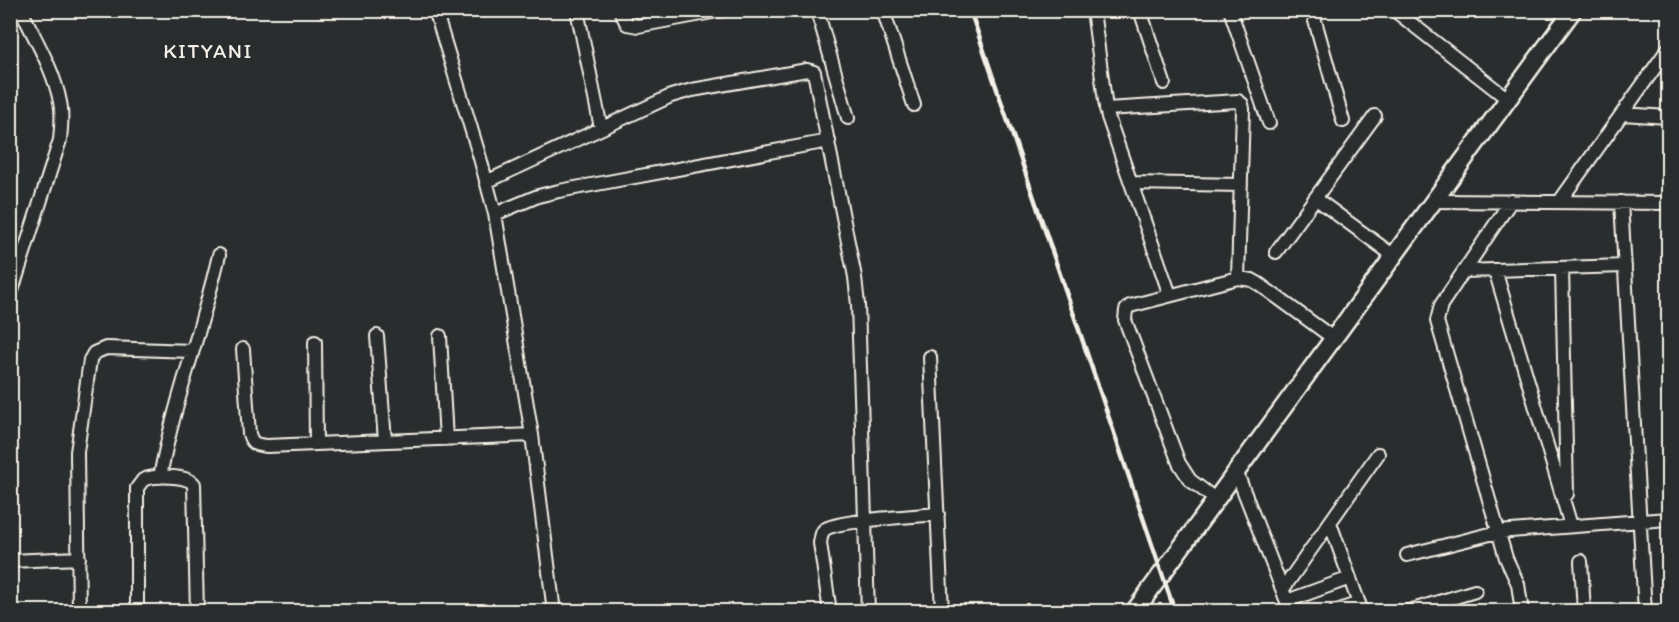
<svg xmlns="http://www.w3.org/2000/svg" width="1679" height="622" font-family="Itim,sans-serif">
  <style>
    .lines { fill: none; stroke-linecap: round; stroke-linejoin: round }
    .street-casing { stroke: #f4f1e8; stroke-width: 16 }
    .secondary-casing { stroke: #f4f1e8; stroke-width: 21 }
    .street { stroke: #2a2d2e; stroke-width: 12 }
    .secondary { stroke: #2a2d2e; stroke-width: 16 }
    .rail { stroke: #f4f1e8; stroke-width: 4.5 }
    .labels { text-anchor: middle; stroke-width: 4.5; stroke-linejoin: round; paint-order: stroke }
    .quarter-label { font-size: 21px; letter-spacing: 1.5px; fill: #f4f1e8; stroke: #2a2d2e }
  </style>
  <rect width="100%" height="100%" fill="#2a2d2e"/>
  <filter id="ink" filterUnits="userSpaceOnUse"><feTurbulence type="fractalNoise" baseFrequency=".0167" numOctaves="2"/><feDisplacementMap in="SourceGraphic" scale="12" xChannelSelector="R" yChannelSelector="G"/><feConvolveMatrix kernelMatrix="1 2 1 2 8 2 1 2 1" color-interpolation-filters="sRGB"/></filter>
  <g filter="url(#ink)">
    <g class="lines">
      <!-- street casing -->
      <g class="street-casing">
        <path id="street" d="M 435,10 L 480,158 L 495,214 L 532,435 L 554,612
          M 577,10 L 601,128
          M 620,10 L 627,24 L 638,26 L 723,10
          M 817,10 L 848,118
          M 883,10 L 914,105
          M 1093,10 L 1105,101 L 1108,117 L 1170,295
          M 1140,10 L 1164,83
          M 1230,10 L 1269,123
          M 1312,10 L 1343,121
          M 1394,10 L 1509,100
          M 1106,109 L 1238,101 L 1242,104 L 1243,109 L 1238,278
          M 1622,114 L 1668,117
          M 486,182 L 671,96 L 692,90 L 807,70 L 814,72 L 855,277 L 858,305 L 868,612
          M 1132,183 L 1241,185
          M 1315,198 L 1394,256
          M 1435,201 L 1668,203
          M 1511,201 L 1441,305 L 1437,321 L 1506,558 L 1518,584 L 1522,612
          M 1560,201 L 1668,49
          M 1621,202 L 1645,612
          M 495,214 L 538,196 L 559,191 L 829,141
          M 1276,252 L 1375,116
          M 1562,268 L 1567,494
          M 1495,270 L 1571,526
          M 1464,271 L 1625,266
          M 10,297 L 60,140 C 61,128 63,115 60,102 C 54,70 35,39 21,10
          M 377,336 L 385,441
          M 440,336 L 446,439
          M 315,342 L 316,444
          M 243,349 L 249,434 C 252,444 256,445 267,446 L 532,435
          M 930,357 L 942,612
          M 1236,471 L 1291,612
          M 160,477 C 174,401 202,330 219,255
          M 1215,499 L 1190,480 L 1179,463 L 1125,320 L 1126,310 L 1130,306 L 1238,278 L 1252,280 L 1259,284 L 1333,338
          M 1330,523 L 1362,612
          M 1407,555 L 1498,532 L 1668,519
          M 10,561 L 79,558
          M 1581,561 L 1584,612
          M 1283,589 L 1378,454
          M 1287,601 L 1350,578
          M 79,612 L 77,452 L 90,360 L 94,353 L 106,348 L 192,351
          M 137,612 L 137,488 L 143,480 C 154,475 186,475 194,484 L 197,612
          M 830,612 L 820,543 C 821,539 821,533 824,530 C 835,520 919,516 938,514
          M 1334,612 L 1359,603
          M 1406,612 L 1475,591"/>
      </g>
      <!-- secondary casing -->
      <g class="secondary-casing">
        <path id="secondary" d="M 1134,612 L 1573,10"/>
      </g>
      <!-- street -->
      <use href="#street" class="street"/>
      <!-- secondary -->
      <use href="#secondary" class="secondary"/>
      <!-- rail -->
      <path class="rail" d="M 970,10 L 1175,612"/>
    </g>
  </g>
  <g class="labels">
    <!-- quarter labels -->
    <g class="quarter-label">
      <text x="208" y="58">KITYANI</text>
    </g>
  </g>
  <!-- margin -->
  <rect width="1679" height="622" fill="none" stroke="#2a2d2e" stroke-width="36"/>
  <rect x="18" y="18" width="1643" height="586" fill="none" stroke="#f4f1e8" stroke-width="2" filter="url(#ink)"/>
</svg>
